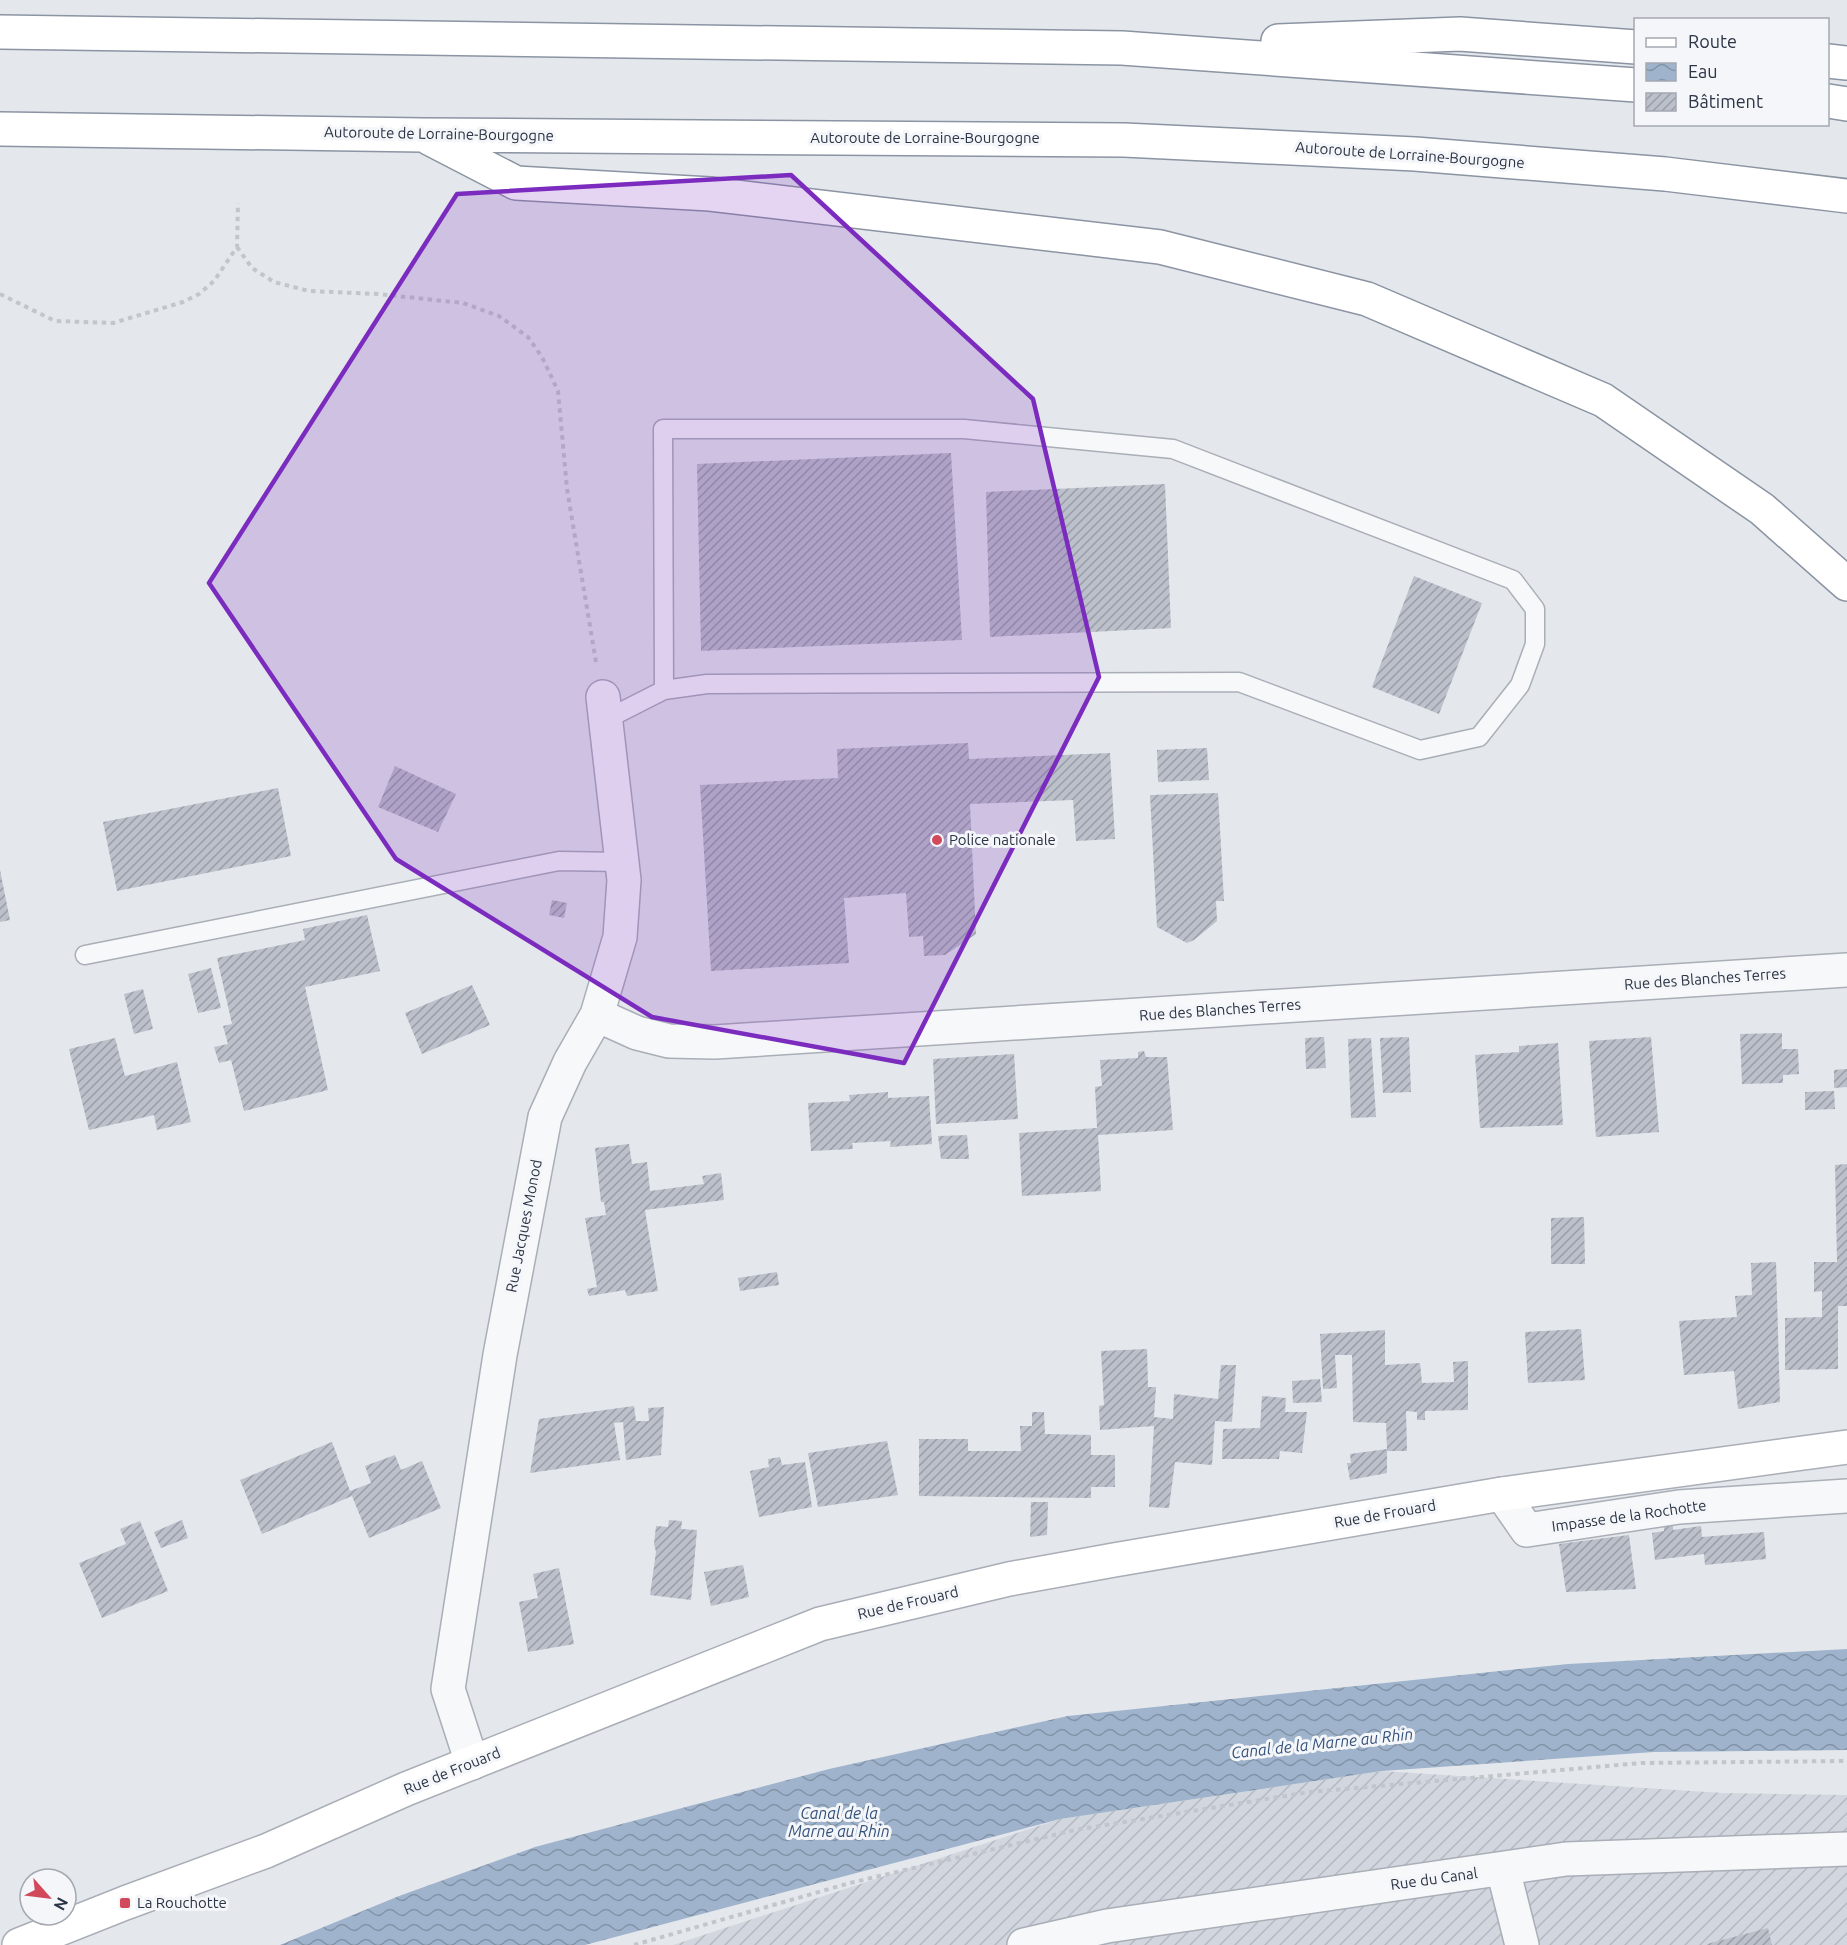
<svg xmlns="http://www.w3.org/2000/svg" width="1847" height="1945" font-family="Ubuntu,sans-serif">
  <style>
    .industrial { fill: url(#industrial-furrows) }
    .water { fill: url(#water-waves) }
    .building { fill: url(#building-hatch) }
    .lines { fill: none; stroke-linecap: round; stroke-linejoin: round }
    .service-casing { stroke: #a9aeb7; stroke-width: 21 }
    .minor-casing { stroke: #a9aeb7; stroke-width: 36 }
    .secondary-casing { stroke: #a9aeb7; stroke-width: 36 }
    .motorway-casing { stroke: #8b94a3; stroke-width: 36 }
    .path { stroke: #c2c5cb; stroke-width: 4; stroke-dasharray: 4.5 4.5; stroke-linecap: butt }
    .service { stroke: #f7f8fa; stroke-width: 18 }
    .minor { stroke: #f7f8fa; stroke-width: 33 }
    .secondary { stroke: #fff; stroke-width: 33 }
    .motorway { stroke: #fff; stroke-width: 33 }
    .marked { fill: #7b2cbf; fill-opacity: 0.2; stroke: #7b2cbf; stroke-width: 4.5; stroke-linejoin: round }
    .poi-dot { fill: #d1495b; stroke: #f4f6f9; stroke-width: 2 }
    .labels { text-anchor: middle; stroke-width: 6; stroke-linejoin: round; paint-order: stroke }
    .street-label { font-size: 15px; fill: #2b3445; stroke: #f4f6f9 }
    .poi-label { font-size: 15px; fill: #2b3445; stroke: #f4f6f9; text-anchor: start }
    .water-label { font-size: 16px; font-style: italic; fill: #34527a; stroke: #f4f6f9 }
  </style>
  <defs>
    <pattern id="industrial-furrows" width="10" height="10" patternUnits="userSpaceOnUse" patternTransform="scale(1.5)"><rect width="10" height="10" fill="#d2d6de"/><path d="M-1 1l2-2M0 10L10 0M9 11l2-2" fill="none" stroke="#b4b8c0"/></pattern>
    <pattern id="water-waves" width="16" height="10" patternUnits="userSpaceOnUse" patternTransform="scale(1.5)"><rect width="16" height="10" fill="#9fb4cc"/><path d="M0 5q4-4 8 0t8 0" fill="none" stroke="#8293a7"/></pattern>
    <pattern id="building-hatch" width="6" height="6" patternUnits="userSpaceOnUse" patternTransform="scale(1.5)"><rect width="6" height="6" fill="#bbc0ca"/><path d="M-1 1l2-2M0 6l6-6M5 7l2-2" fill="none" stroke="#989da6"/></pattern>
  </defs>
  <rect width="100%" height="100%" fill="#e4e7ec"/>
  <!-- industrial -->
  <path class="industrial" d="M 1382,1771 L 1723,1793 L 1847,1795 L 1847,1945 L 673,1945 L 1060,1819 Z"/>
  <!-- water -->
  <path class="water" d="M 1847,1649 L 1847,1750 L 1654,1752 L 1382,1771 L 1060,1819 L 585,1945 L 280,1945 L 399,1896 L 535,1847 L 829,1769 L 1068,1716 L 1568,1664 Z"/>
  <!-- building -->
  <path class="building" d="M 951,453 L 962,640 L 701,651 L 697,464 Z
    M 1165,484 L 1171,628 L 990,637 L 986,492 Z
    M 1414,576 L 1482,603 L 1439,714 L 1372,687 Z
    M 968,743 L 969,759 L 1110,753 L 1115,839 L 1076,841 L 1073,800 L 970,804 L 976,934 L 945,955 L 924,956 L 923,936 L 909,937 L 906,893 L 844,898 L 849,963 L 711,971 L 700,785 L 838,778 L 837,749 Z
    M 1207,748 L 1209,780 L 1158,782 L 1157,750 Z
    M 395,766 L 456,794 L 438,832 L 378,807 Z
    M 278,788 L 291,856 L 117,891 L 103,822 Z
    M 1218,793 L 1224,901 L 1216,901 L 1217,921 L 1194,940 L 1187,943 L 1157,927 L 1150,795 Z
    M 0,870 L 10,920 L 0,922 Z
    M 552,900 L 567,903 L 564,918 L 549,915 Z
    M 367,915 L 380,971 L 305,987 L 328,1090 L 244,1111 L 231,1060 L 219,1063 L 214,1047 L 228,1044 L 223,1026 L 232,1024 L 217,958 L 305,940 L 303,929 Z
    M 211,968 L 221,1008 L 198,1013 L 188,974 Z
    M 472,985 L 490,1025 L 422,1054 L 405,1013 Z
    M 143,989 L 153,1029 L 134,1034 L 124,994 Z
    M 1782,1033 L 1782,1049 L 1798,1049 L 1799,1074 L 1783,1075 L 1783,1083 L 1742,1084 L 1740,1034 Z
    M 1324,1037 L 1326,1068 L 1306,1069 L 1305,1038 Z
    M 1409,1037 L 1411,1092 L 1383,1093 L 1380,1038 Z
    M 1651,1037 L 1659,1132 L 1596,1137 L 1589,1041 Z
    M 115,1038 L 125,1076 L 177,1062 L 191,1122 L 157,1130 L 154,1115 L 89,1130 L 69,1049 Z
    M 1371,1038 L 1376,1117 L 1351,1118 L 1348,1039 Z
    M 1558,1043 L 1563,1125 L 1480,1128 L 1475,1055 L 1519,1052 L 1519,1046 Z
    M 1144,1051 L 1146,1057 L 1167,1057 L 1173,1130 L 1098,1135 L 1101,1191 L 1022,1196 L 1019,1133 L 1097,1128 L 1095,1087 L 1102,1086 L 1100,1060 L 1138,1058 L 1138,1052 Z
    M 1014,1054 L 1018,1119 L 936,1124 L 933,1059 Z
    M 1847,1069 L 1847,1087 L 1834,1088 L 1834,1070 Z
    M 1834,1091 L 1835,1109 L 1805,1110 L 1805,1092 Z
    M 888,1092 L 888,1098 L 929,1096 L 932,1144 L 890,1147 L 891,1141 L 852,1143 L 853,1149 L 811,1151 L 808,1103 L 850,1101 L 849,1095 Z
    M 967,1135 L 969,1159 L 941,1159 L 938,1136 Z
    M 629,1144 L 632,1164 L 647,1162 L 650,1191 L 704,1184 L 702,1176 L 721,1173 L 724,1200 L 645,1210 L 658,1291 L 627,1296 L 625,1290 L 589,1296 L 587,1289 L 597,1287 L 585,1218 L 606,1215 L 604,1202 L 601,1202 L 595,1148 Z
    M 1847,1164 L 1847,1306 L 1838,1306 L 1838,1369 L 1785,1370 L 1785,1318 L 1822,1317 L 1822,1291 L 1814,1292 L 1814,1262 L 1837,1262 L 1835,1165 Z
    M 1584,1217 L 1585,1264 L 1551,1264 L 1551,1218 Z
    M 1776,1262 L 1780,1402 L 1738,1409 L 1734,1371 L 1684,1375 L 1679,1321 L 1737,1317 L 1735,1296 L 1752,1295 L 1751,1263 Z
    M 777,1272 L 779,1285 L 740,1291 L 738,1278 Z
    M 1581,1329 L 1585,1380 L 1528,1383 L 1525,1332 Z
    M 1385,1330 L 1385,1365 L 1420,1363 L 1422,1383 L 1454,1382 L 1453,1362 L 1468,1361 L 1468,1410 L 1425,1411 L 1425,1420 L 1417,1420 L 1417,1412 L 1406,1411 L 1407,1451 L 1387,1451 L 1387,1473 L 1350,1480 L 1347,1463 L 1351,1463 L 1350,1454 L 1387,1449 L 1386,1423 L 1353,1422 L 1352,1355 L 1335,1355 L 1337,1388 L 1323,1389 L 1320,1334 Z
    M 1147,1349 L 1148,1387 L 1156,1387 L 1154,1417 L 1173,1419 L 1174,1394 L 1218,1399 L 1221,1365 L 1236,1365 L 1232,1422 L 1215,1421 L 1212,1465 L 1175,1462 L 1169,1508 L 1149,1507 L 1154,1426 L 1100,1430 L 1099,1406 L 1104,1405 L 1101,1351 Z
    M 1320,1379 L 1322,1402 L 1293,1403 L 1292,1381 Z
    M 1262,1396 L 1286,1398 L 1285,1412 L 1307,1412 L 1302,1453 L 1280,1451 L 1279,1459 L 1222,1459 L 1223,1429 L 1260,1428 Z
    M 634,1406 L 636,1421 L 649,1421 L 648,1408 L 664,1407 L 661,1455 L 626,1460 L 623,1422 L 614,1423 L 620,1460 L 530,1473 L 539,1419 Z
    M 1032,1412 L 1044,1412 L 1045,1434 L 1091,1435 L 1091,1455 L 1115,1455 L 1115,1487 L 1091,1487 L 1091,1498 L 919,1496 L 919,1439 L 968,1439 L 968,1451 L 1021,1451 L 1020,1426 L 1032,1426 Z
    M 887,1441 L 898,1495 L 818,1507 L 808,1453 Z
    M 332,1442 L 350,1491 L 371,1483 L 365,1466 L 395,1455 L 401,1470 L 422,1461 L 441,1508 L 369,1538 L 352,1496 L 262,1534 L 240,1480 Z
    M 780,1457 L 782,1465 L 805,1462 L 812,1507 L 759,1517 L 750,1471 L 769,1467 L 768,1459 Z
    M 1031,1502 L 1048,1502 L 1047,1535 L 1030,1537 Z
    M 182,1520 L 188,1538 L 161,1548 L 154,1532 Z
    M 669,1520 L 682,1521 L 681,1529 L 697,1530 L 691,1600 L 650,1595 L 656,1552 L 654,1544 L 656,1526 L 668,1527 Z
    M 140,1521 L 168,1591 L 102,1618 L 79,1563 L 126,1544 L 120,1529 Z
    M 1673,1523 L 1673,1530 L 1701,1526 L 1702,1537 L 1764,1532 L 1766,1559 L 1705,1565 L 1704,1554 L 1655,1560 L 1652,1533 L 1664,1531 L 1664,1524 Z
    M 1629,1535 L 1636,1589 L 1566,1592 L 1559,1544 Z
    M 743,1565 L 749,1597 L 711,1606 L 704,1572 Z
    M 559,1568 L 574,1644 L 528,1652 L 519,1602 L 538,1598 L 533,1574 Z
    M 1768,1928 L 1772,1945 L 1707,1945 L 1707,1944 Z"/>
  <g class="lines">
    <!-- service casing -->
    <g class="service-casing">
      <path id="service" d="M 605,720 L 664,690 L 707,684 L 1239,682 L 1420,750 L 1479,737 L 1520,685 L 1535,644 L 1535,609 L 1513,580 L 1173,449 L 964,429 L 663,429 L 664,690
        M 85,955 L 559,861 L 622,862"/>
    </g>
    <!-- minor casing -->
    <g class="minor-casing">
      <path id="minor" d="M 597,1015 L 637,1033 L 669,1041 L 715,1042 L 1847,970
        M 1502,1494 L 1527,1530 L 1679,1507 L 1847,1496
        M 472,1763 L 448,1689 L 500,1355 L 545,1117 L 570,1062 L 597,1015 L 620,937 L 624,880 L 603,697
        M 1503,1869 L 1522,1945
        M 1024,1945 L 1107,1926 L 1566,1859 L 1847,1849"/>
    </g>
    <!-- secondary casing -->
    <g class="secondary-casing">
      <path id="secondary" d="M 19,1945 L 125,1903 L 266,1851 L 406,1789 L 820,1624 L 1009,1579 L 1114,1560 L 1502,1494 L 1847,1447"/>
    </g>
    <!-- motorway casing -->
    <g class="motorway-casing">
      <path id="motorway" d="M 0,32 L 1122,48 L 1636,85
        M 1278,41 L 1460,34 L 1636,47
        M 1828,61 L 1847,63
        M 1828,101 L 1847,104
        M 0,129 L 423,135 L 1124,140 L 1415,154 L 1665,174 L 1847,196
        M 429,138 L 516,183 L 710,194 L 1160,247 L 1367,299 L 1603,400 L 1762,509 L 1847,584"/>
    </g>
    <!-- path -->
    <path class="path" d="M 237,247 L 252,268 L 274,282 L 309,291 L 378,294 L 463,303 L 499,316 L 528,337 L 542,357 L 558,391 L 567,489 L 596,662
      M 0,294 L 55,321 L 113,323 L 183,302 L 199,294 L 214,281 L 237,247 L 238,203
      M 634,1945 L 850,1883 L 1075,1830 L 1310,1792 L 1641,1763 L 1847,1761"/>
    <!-- service -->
    <use href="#service" class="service"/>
    <!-- minor -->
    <use href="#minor" class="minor"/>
    <!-- secondary -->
    <use href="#secondary" class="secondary"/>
    <!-- motorway -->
    <use href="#motorway" class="motorway"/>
  </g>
  <!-- marked area -->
  <path class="marked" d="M 791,175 L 1033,399 L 1099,677 L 904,1063 L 652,1017 L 396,859 L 209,583 L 457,194 Z"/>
  <!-- markers -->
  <g class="poi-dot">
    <circle cx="937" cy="840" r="6"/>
    <rect x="119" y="1897" width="12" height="12" rx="3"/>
  </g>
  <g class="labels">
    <!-- street labels -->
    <g class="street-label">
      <text transform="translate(439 134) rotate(1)" y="5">Autoroute de Lorraine-Bourgogne</text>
      <text x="925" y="143">Autoroute de Lorraine-Bourgogne</text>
      <text transform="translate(1410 155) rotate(4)" y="5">Autoroute de Lorraine-Bourgogne</text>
      <text transform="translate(1705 979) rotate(-4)" y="5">Rue des Blanches Terres</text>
      <text transform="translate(1220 1010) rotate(-4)" y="5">Rue des Blanches Terres</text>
      <text transform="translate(524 1226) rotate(-79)" y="5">Rue Jacques Monod</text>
      <text transform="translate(1385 1514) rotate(-10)" y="5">Rue de Frouard</text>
      <text transform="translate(1629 1516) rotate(-8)" y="5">Impasse de la Rochotte</text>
      <text transform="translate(908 1603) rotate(-13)" y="5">Rue de Frouard</text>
      <text transform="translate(452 1771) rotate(-22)" y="5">Rue de Frouard</text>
      <text transform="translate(1434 1879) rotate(-8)" y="5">Rue du Canal</text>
    </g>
    <!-- poi labels -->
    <g class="poi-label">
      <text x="949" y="845">Police nationale</text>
      <text x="137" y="1908">La Rouchotte</text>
    </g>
    <!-- water labels -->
    <g class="water-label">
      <text transform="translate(1322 1743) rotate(-6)" y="6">Canal de la Marne au Rhin</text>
      <text x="839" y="1819">Canal de la<tspan x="839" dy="18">Marne au Rhin</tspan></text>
    </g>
  </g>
  <!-- legend -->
  <rect x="1634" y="18" width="195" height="108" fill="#f4f6f9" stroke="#a4a8b1" stroke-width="1.5"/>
  <rect x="1646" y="38" width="30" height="9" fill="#ffffff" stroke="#a4a8b1" stroke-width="1.5"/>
  <text x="1688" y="48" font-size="18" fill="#2b3445">Route</text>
  <rect x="1646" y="63" width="30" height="18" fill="url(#water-waves)" stroke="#a4a8b1" stroke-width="1.5"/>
  <text x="1688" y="78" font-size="18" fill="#2b3445">Eau</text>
  <rect x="1646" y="93" width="30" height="18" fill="url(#building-hatch)" stroke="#a4a8b1" stroke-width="1.5"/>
  <text x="1688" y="108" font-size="18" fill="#2b3445">Bâtiment</text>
  <!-- north arrow -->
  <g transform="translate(48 1897) rotate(118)"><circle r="28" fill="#f4f6f9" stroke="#a4a8b1" stroke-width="1.5"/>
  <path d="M0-4.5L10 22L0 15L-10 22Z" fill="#d1495b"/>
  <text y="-9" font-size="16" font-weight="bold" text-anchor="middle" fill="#2b3445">N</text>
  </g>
</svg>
